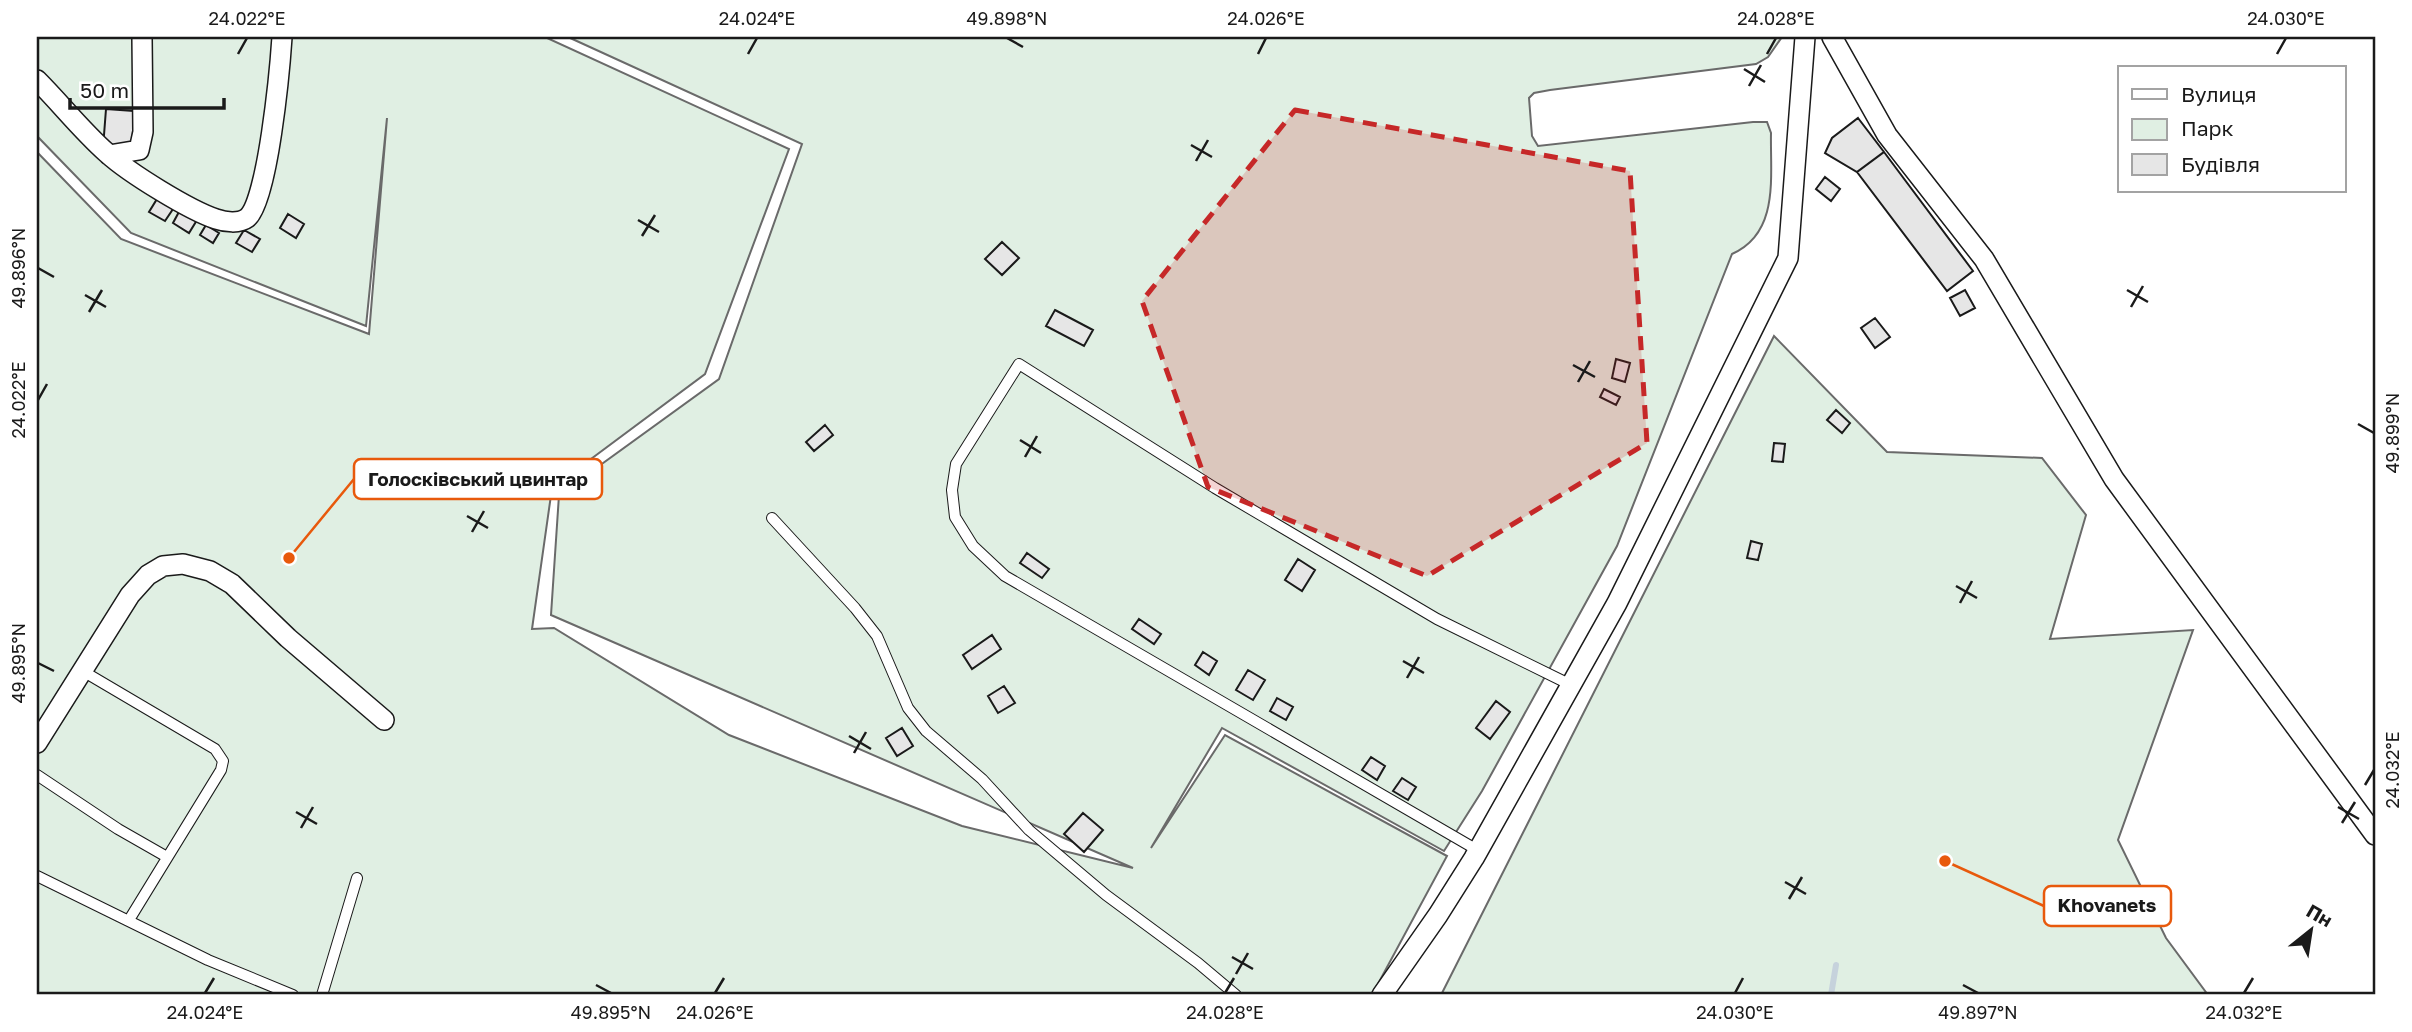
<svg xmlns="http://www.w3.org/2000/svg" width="2412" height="1032" font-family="'Golos Text',sans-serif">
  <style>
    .green { fill: #e0efe3; stroke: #6a6a6a; stroke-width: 2 }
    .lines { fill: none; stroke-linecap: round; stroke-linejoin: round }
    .stream { stroke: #c6d2dc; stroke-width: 6 }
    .building { fill: #e6e6e6; stroke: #1a1a1a; stroke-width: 2 }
    .service-casing { stroke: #1a1a1a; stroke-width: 12 }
    .minor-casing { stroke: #1a1a1a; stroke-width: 22 }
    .service { stroke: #fff; stroke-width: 10 }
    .minor { stroke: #fff; stroke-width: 19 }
    .marked { fill: #c62828; fill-opacity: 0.2; stroke: #c62828; stroke-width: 5; stroke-dasharray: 14 9; stroke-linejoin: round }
    .ticks { fill: none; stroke: #1a1a1a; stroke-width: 2.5 }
    .leader { fill: none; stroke: #e8590c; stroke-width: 2.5 }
    .callout-dot { fill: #e8590c; stroke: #fff; stroke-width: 2.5 }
    .callout { fill: #fff; stroke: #e8590c; stroke-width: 2.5 }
    .callout-label { font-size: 19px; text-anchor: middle; font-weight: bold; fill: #1a1a1a }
    .neatline { fill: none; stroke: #1a1a1a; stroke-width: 2.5 }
    .ticks-label { font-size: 18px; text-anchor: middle; fill: #1a1a1a }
  </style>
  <rect width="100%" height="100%" fill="#fff"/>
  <!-- green -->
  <path class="green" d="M 37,37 L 545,37 L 789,149 L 705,374 L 552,488 L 532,629 L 554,628 L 729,735 L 962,826 L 1133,868 L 551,615 L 559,495 L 719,379 L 802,144 L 568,37 L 1782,37 L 1768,57 L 1756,64 L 1550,90 L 1534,93 L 1529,98 L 1532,136 L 1538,146 L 1753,122 L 1767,122 L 1771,133 C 1770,176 1780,233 1732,254 L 1617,546 L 1482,791 L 1444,851 L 1222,728 L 1151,848 L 1225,735 L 1447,856 L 1372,995 L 37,995 L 37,152 L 121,239 L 369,334 L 387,118 L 366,326 L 131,233 L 37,136 Z
    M 1774,336 L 1887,452 L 2042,458 L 2086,515 L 2050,639 L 2193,630 L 2118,840 L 2166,938 L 2208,995 L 1441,995 Z"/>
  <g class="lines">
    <!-- stream -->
    <path class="stream" d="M 1831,995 L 1836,965"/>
  </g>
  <!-- building -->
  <path class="building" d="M 106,109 L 134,111 L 132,150 L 103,148 Z
    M 1858,118 L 1884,152 L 1857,172 L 1825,153 L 1832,138 Z
    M 1884,152 L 1973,271 L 1947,291 L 1857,172 Z
    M 1825,177 L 1840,189 L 1831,201 L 1816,189 Z
    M 157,199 L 173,209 L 165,221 L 149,212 Z
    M 180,210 L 197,220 L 189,233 L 173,223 Z
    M 288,214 L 304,224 L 296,238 L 280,228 Z
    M 206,225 L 219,233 L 213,243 L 200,235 Z
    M 244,230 L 260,239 L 252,252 L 236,243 Z
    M 1002,242 L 1019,258 L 1002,275 L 985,259 Z
    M 1965,290 L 1975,308 L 1960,316 L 1950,298 Z
    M 1055,310 L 1093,330 L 1084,346 L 1046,326 Z
    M 1875,318 L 1890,337 L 1875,348 L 1861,328 Z
    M 1616,359 L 1630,363 L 1625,382 L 1612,378 Z
    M 1604,389 L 1620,397 L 1616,405 L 1600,397 Z
    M 1836,410 L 1850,423 L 1842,433 L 1827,420 Z
    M 825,425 L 833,435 L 814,451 L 806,442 Z
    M 1774,443 L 1785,444 L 1783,462 L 1772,461 Z
    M 1751,541 L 1762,544 L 1758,560 L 1747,558 Z
    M 1027,553 L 1049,569 L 1042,578 L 1020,563 Z
    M 1298,559 L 1315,570 L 1302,591 L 1285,580 Z
    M 1139,619 L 1161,634 L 1154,644 L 1132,629 Z
    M 992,635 L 1001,649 L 972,669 L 963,655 Z
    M 1203,652 L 1217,661 L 1209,675 L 1195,665 Z
    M 1248,670 L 1265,680 L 1253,700 L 1236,690 Z
    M 1004,686 L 1015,703 L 998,713 L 988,696 Z
    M 1277,698 L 1293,707 L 1286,720 L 1270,711 Z
    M 1496,701 L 1510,712 L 1490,739 L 1476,728 Z
    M 902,728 L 913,746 L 897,756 L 886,738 Z
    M 1371,757 L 1385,766 L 1377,780 L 1362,770 Z
    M 1402,778 L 1416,787 L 1408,800 L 1393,791 Z
    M 1083,813 L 1103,830 L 1084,852 L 1064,834 Z"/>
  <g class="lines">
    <!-- service casing -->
    <g class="service-casing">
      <path id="service" d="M 772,518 L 855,608 L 877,636 L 908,708 L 926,731 L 982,779 L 1029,830 L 1106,895 L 1198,963 L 1236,995
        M 81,670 L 215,749 L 223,761 L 221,770 L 129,920
        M 37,775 L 118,829 L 167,857
        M 1479,851 L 1005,576 L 973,546 L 955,517 L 952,490 L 956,464 L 1019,364 L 1215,488 L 1437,619 L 1571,685
        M 37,876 L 208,960 L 293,995
        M 322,995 L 357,878"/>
    </g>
    <!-- minor casing -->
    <g class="minor-casing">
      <path id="minor" d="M 1832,37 L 1887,135 L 1984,259 L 2114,479 L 2375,835
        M 37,80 C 61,104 82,131 107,153 C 129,173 189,210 216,219 C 225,222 239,224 247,218 C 268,202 280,67 282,37
        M 109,155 L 139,150 L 143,132 L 142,37
        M 37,743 L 130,595 L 148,575 L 163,566 L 183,564 L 210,571 L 232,584 L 288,638 L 384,720
        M 1382,995 L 1438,915 L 1474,858 L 1617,603 L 1788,258 L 1805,37"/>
    </g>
    <!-- service -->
    <use href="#service" class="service"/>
    <!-- minor -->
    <use href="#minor" class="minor"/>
  </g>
  <!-- marked area -->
  <path class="marked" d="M 1295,110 L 1630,171 L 1647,443 L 1427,576 L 1208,487 L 1142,301 Z"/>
  <!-- ticks -->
  <path class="ticks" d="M 1007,38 L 1023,47M 238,54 L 247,38M 748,54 L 757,38M 1258,54 L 1266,38M 1767,54 L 1776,38M 2277,54 L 2286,38M 1744,69 L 1765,82M 1749,86 L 1761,65M 1191,145 L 1212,157M 1196,161 L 1208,140M 638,220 L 659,232M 642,236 L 655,215M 38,268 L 54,277M 2127,290 L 2148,302M 85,295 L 106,307M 2131,307 L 2143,286M 89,312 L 102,290M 1573,365 L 1595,377M 1578,382 L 1590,361M 38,400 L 47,384M 2358,424 L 2374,433M 1020,440 L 1041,453M 1025,457 L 1037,436M 467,516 L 488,528M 472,532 L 484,511M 1956,586 L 1977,598M 1960,603 L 1972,581M 1403,661 L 1424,673M 38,663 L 54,671M 1407,678 L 1419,657M 849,736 L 871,749M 854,753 L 866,732M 2365,785 L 2374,770M 2338,807 L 2359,819M 296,812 L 317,824M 2342,823 L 2355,802M 301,828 L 313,807M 1785,882 L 1806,894M 1789,899 L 1802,877M 1232,957 L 1253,969M 1236,974 L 1248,953M 596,985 L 611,993M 1963,985 L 1978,993M 205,993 L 214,978M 715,993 L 724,978M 1225,993 L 1234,978M 1735,993 L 1743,978M 2244,993 L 2253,978"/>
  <!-- callouts -->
  <path class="leader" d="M289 558L354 479M1945 861L2044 906"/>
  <g class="callout-dot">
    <circle cx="289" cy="558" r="7"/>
    <circle cx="1945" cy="861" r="7"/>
  </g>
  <g class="callout">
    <rect x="354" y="459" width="248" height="40" rx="7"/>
    <rect x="2044" y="886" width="127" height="40" rx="7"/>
  </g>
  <g class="callout-label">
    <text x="478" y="486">Голосківський цвинтар</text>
    <text x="2107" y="912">Khovanets</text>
  </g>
  <!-- border -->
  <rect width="2412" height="1032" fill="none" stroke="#ffffff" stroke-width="77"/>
  <!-- legend -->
  <rect x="2118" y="66" width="228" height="126" fill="#ffffff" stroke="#a3a3a3" stroke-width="2"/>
  <rect x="2132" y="89" width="35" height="10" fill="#ffffff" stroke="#a3a3a3" stroke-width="2"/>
  <text x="2181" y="102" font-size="21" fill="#1a1a1a">Вулиця</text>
  <rect x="2132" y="119" width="35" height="21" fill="#e0efe3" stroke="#a3a3a3" stroke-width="2"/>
  <text x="2181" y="136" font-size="21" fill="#1a1a1a">Парк</text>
  <rect x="2132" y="154" width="35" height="21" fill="#e6e6e6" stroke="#a3a3a3" stroke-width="2"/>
  <text x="2181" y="172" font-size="21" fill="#1a1a1a">Будівля</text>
  <!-- north arrow -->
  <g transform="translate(2311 930) rotate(30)" stroke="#ffffff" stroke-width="5" paint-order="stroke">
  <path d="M0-5L12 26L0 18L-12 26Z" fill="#1a1a1a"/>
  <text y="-10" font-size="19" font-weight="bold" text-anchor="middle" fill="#1a1a1a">Пн</text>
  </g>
  <!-- scale -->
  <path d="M70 98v10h154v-10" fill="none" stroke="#1a1a1a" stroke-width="3.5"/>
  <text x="80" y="98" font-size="21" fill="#1a1a1a" stroke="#ffffff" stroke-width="5" paint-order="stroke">50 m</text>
  <rect x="38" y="38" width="2336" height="955" class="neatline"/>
  <g class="ticks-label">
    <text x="247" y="25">24.022°E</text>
    <text x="757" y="25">24.024°E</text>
    <text x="1007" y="25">49.898°N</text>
    <text x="1266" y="25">24.026°E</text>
    <text x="1776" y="25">24.028°E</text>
    <text x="2286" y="25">24.030°E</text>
    <text transform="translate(19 268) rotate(-90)" y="6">49.896°N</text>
    <text transform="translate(19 400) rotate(-90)" y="6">24.022°E</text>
    <text transform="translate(2393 433) rotate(-90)" y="6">49.899°N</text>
    <text transform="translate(19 663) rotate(-90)" y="6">49.895°N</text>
    <text transform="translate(2393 770) rotate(-90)" y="6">24.032°E</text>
    <text x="205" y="1019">24.024°E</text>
    <text x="611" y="1019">49.895°N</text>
    <text x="715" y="1019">24.026°E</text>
    <text x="1225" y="1019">24.028°E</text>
    <text x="1735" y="1019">24.030°E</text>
    <text x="1978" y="1019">49.897°N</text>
    <text x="2244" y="1019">24.032°E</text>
  </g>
</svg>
